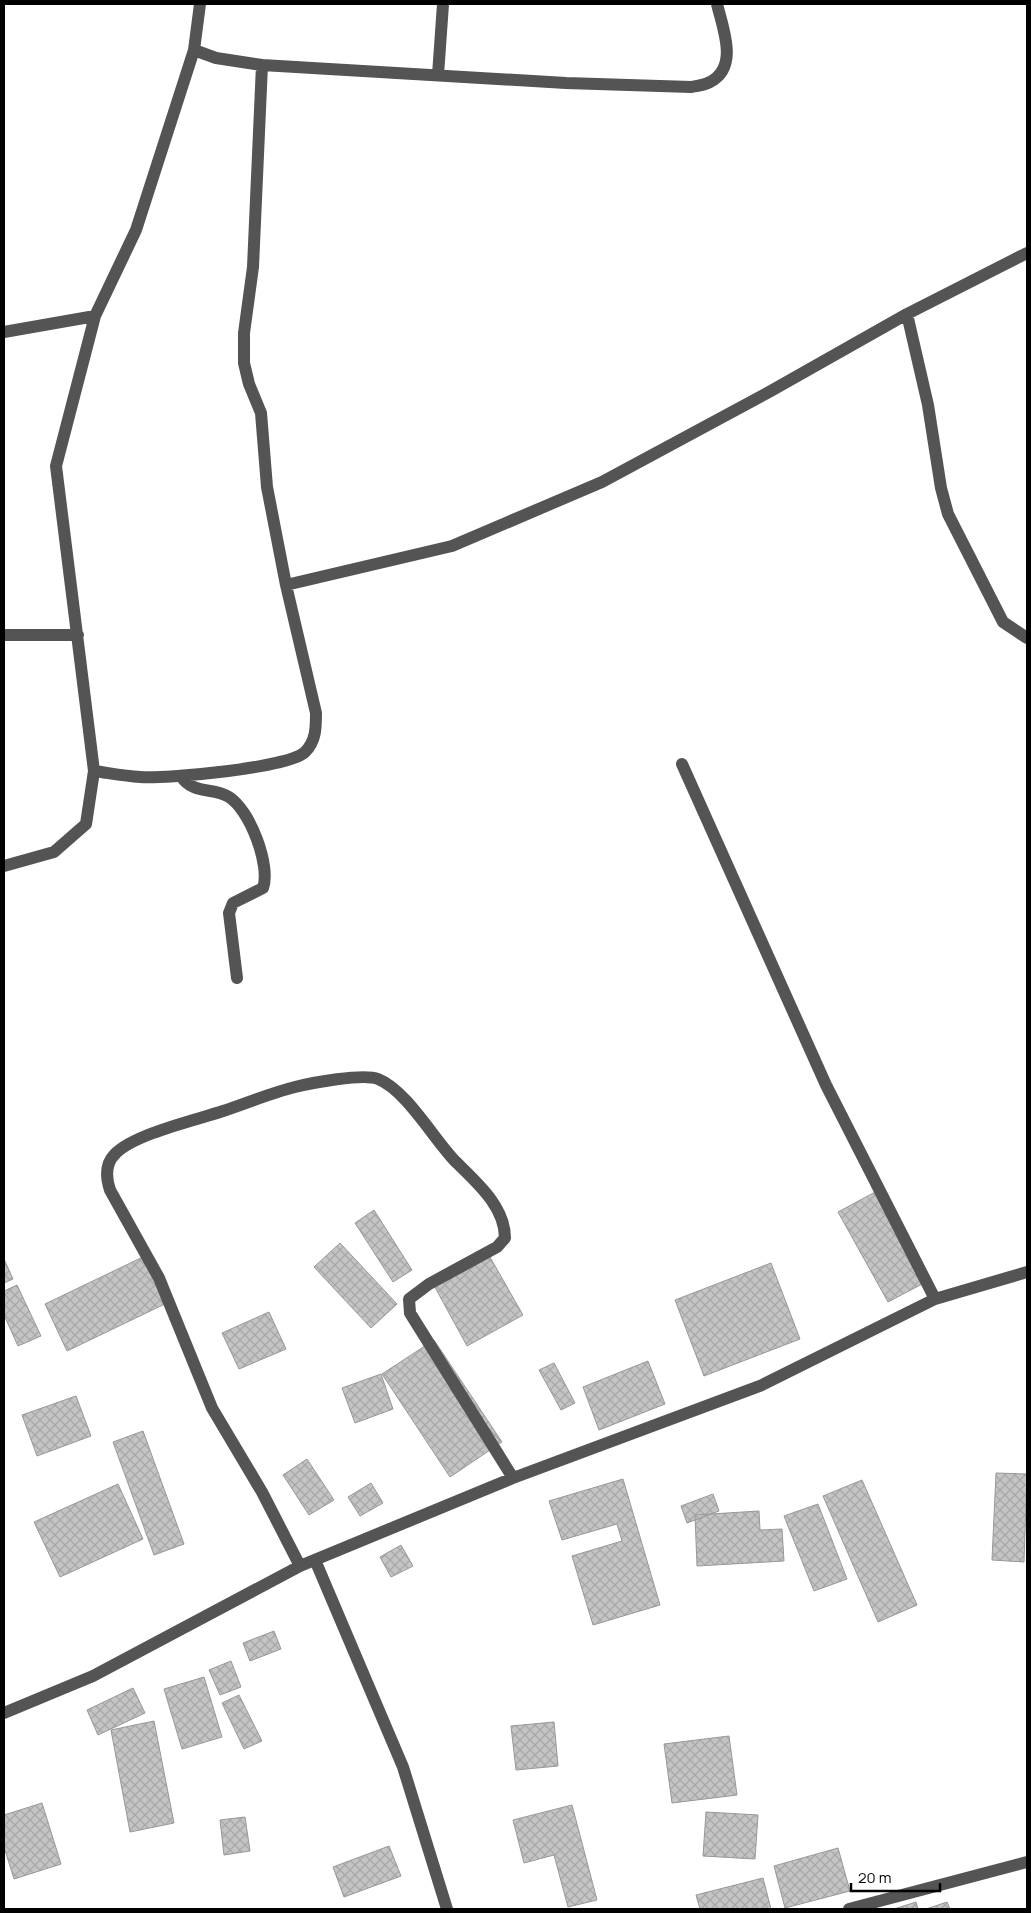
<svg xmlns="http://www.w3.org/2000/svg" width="1031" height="1913" font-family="Manrope,sans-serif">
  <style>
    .building { fill: url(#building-cross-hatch); stroke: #989898 }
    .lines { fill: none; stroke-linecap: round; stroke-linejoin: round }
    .minor { stroke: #545454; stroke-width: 12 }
  </style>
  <defs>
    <pattern id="building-cross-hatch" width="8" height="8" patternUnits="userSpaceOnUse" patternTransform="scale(1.25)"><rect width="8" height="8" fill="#c4c4c4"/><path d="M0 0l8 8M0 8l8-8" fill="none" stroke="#a7a7a7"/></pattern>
  </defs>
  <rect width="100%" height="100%" fill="#fff"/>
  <!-- building -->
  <path class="building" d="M 877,1191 L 926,1282 L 888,1302 L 838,1212 Z
    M 374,1210 L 412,1270 L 393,1282 L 355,1223 Z
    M 340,1243 L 397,1304 L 371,1328 L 314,1267 Z
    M 486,1250 L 523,1315 L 467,1346 L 431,1280 Z
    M 147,1255 L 169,1302 L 67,1351 L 45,1304 Z
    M 4,1259 L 13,1279 L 4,1283 Z
    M 771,1263 L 800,1339 L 704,1376 L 675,1300 Z
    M 17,1285 L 41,1336 L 18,1346 L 4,1315 L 4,1291 Z
    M 269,1312 L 286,1349 L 239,1369 L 222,1333 Z
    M 434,1340 L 502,1442 L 450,1477 L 382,1374 Z
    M 648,1361 L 665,1404 L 599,1430 L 583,1387 Z
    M 554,1363 L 575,1403 L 561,1410 L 539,1370 Z
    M 381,1374 L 393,1409 L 355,1423 L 342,1388 Z
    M 76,1396 L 91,1436 L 37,1456 L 22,1415 Z
    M 143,1431 L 184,1544 L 154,1555 L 113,1442 Z
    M 307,1459 L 334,1500 L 309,1515 L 283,1475 Z
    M 996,1473 L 1027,1474 L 1024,1562 L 992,1560 Z
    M 623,1479 L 660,1605 L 593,1625 L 572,1556 L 622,1541 L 617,1524 L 562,1540 L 549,1501 Z
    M 862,1480 L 917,1605 L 878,1622 L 823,1496 Z
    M 371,1483 L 383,1503 L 360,1516 L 348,1497 Z
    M 118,1484 L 143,1539 L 60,1577 L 34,1522 Z
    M 713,1494 L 719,1511 L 687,1523 L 681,1506 Z
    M 818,1504 L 847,1579 L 814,1591 L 784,1516 Z
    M 759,1511 L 760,1530 L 782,1529 L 784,1561 L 697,1566 L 695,1515 Z
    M 401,1545 L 413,1566 L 391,1577 L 380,1557 Z
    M 274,1631 L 281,1649 L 250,1661 L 243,1643 Z
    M 231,1661 L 241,1687 L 220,1695 L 209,1670 Z
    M 204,1677 L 222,1737 L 182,1749 L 164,1689 Z
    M 133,1688 L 145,1713 L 98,1735 L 87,1710 Z
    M 239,1695 L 262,1741 L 244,1749 L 222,1703 Z
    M 154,1721 L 174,1823 L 130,1832 L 111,1730 Z
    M 554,1722 L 558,1766 L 516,1770 L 511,1726 Z
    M 729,1736 L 737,1795 L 672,1803 L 664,1744 Z
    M 42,1803 L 61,1864 L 14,1879 L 4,1847 L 4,1815 Z
    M 572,1805 L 597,1900 L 568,1907 L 554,1855 L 524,1863 L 513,1820 Z
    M 706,1812 L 758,1815 L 755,1859 L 703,1856 Z
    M 245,1817 L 250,1851 L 224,1855 L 220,1820 Z
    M 389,1846 L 401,1876 L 344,1897 L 333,1867 Z
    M 838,1848 L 850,1891 L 785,1908 L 774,1866 Z
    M 763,1878 L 771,1909 L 700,1909 L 696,1895 Z
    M 916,1902 L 918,1909 L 894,1909 Z
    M 947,1902 L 950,1909 L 926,1909 Z"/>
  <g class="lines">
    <!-- minor -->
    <path class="minor" d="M 262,65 L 566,83 L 691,87 C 697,86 705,85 710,82 C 739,67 723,29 717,4
      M 438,75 L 443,4
      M 907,314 L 928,405 L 941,488 L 948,514 L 1003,622 L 1027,638
      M 4,332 L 95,316
      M 286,585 L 452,546 L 602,482 L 769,392 L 907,314 L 1027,253
      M 4,635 L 78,635
      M 682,764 L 826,1085 L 935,1299
      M 94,771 C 109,773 124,776 140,777 C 166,779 289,768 305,752 C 316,741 316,728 316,713 L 286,585 L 267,487 L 261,413 L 249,384 L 244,363 L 244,333 L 253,267 L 262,65 L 216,58 L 194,50
      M 181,776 C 193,795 213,787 229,797 C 250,810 271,866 263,888 L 233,903 L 229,913 L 237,978
      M 4,866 L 54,852 L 86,824 L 94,771 L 56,466 L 95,316 L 136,230 L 194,50 L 200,4
      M 315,1560 L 403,1767 L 447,1909
      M 300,1566 L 262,1492 L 212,1408 L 159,1278 L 110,1190 C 106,1178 105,1164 115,1154 C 134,1134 196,1120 223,1111 C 247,1103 271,1093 295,1087 C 311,1083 363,1073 378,1079 C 406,1090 433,1138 455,1161 C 476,1182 505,1206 505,1238 L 497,1247 L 429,1284 L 409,1299 L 410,1313 L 513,1478
      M 4,1713 L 93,1676 L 300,1566 L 513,1478 L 762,1385 L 935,1299 L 1027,1272
      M 849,1909 L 1027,1862"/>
  </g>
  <!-- border -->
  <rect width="1031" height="1913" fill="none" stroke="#000000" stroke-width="10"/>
  <!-- scale -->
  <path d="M851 1883v8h89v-8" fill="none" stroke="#000000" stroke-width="2.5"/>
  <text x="858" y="1883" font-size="15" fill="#000000" stroke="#ffffff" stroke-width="4" paint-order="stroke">20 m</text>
</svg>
